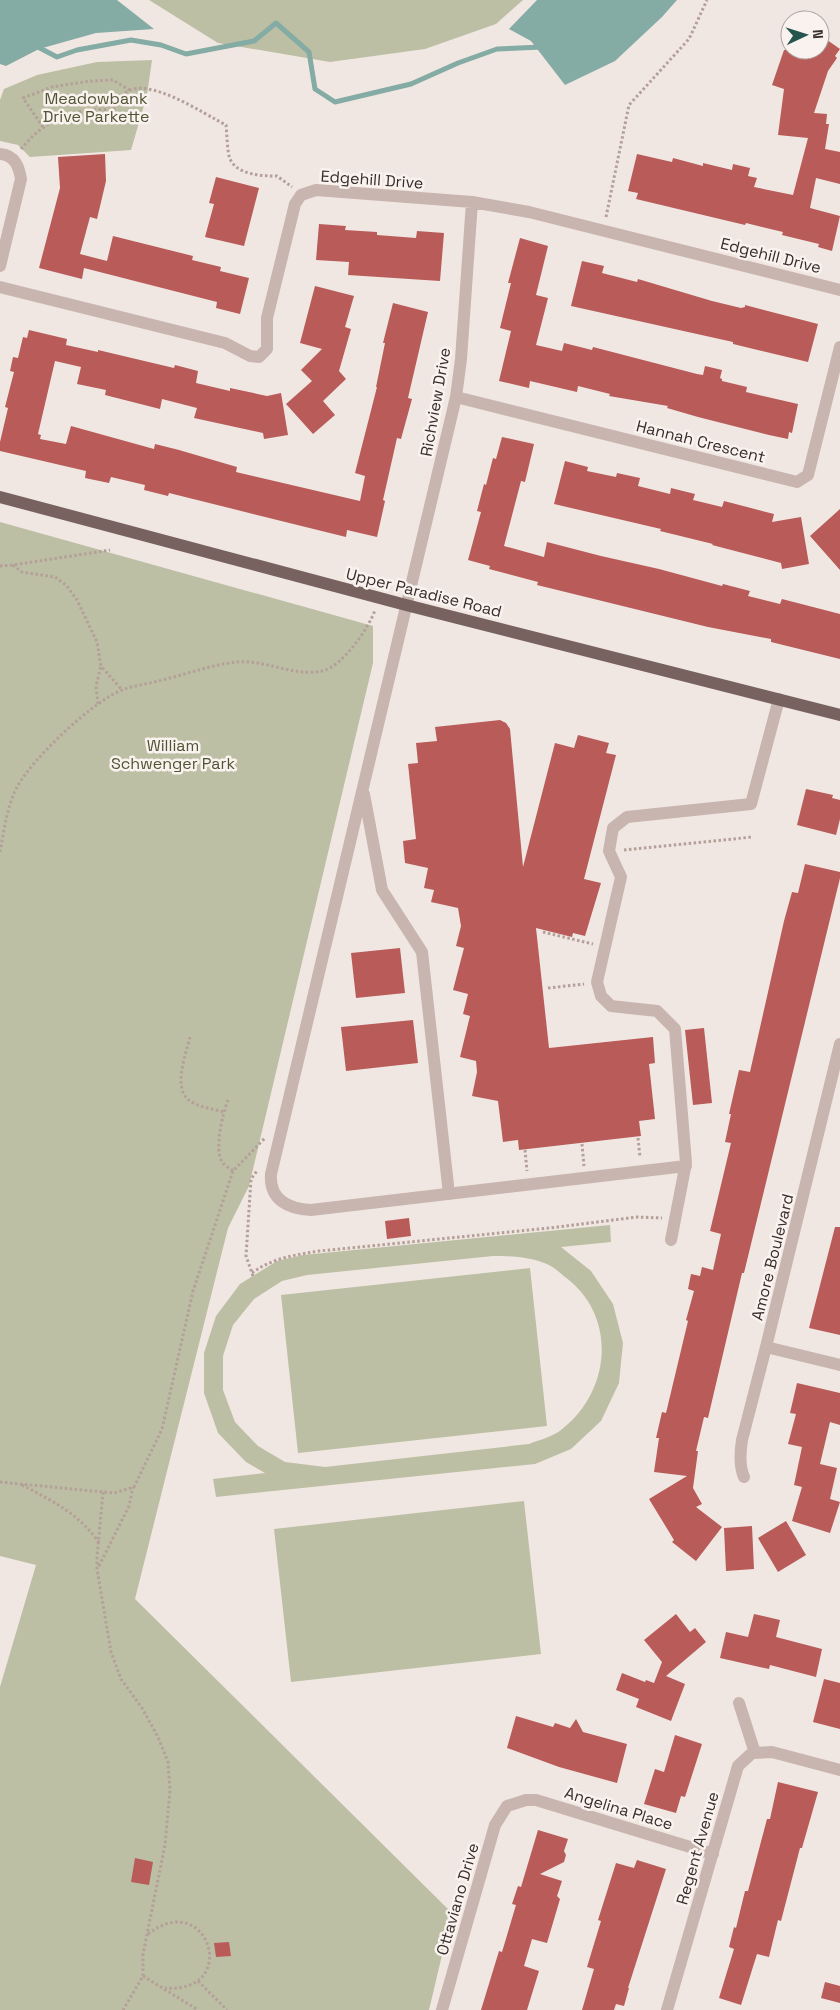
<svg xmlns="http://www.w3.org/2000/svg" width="840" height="2010" font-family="'Space Grotesk',sans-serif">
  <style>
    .green { fill: #bcbfa4; fill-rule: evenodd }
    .water { fill: #84aba4 }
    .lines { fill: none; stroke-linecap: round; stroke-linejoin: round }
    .stream { stroke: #84aba4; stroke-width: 5 }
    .building { fill: #b85b59 }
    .path { stroke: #b49f99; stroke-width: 3; stroke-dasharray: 2.5 2.5; stroke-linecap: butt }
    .minor { stroke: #c8b5af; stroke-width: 12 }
    .major { stroke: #78625f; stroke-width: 12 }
    .labels { text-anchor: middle; stroke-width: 5; stroke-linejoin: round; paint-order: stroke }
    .park-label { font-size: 16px; fill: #4f5433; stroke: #f9f2ee }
    .street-label { font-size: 16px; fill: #382d2c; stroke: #f9f2ee }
  </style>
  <rect width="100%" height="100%" fill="#f1e7e2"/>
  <!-- green -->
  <path class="green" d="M 149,0 L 523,0 L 496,24 L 425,49 L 330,62 L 218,43 Z
    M 152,60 L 147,95 L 131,150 L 30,157 L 18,145 L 0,141 L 0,100 L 4,89 L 37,75 L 97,62 Z
    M 0,522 L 373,626 L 373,663 L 249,1186 L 228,1228 L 135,1599 L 452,1913 L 429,2010 L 0,2010 L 0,1687 L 36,1565 L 0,1556 Z
    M 610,1225 L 611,1242 L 561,1247 L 591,1271 L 613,1304 L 623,1343 L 619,1383 L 601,1421 L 571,1449 L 535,1464 L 216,1497 L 213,1479 L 265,1473 L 246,1462 L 218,1433 L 204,1393 L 204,1353 L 216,1316 L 240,1284 L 277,1261 L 303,1255 ZM 493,1256 C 512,1256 532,1257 549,1265 C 555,1268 560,1273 565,1277 C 618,1316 611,1392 561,1430 C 552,1437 539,1440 529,1444 L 325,1467 L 285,1462 L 258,1446 L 235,1422 L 223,1390 L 223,1356 L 233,1325 L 254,1299 L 282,1281 L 307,1275 Z
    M 530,1268 L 547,1426 L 298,1453 L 281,1295 Z
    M 524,1501 L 541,1654 L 291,1682 L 274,1529 Z"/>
  <!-- water -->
  <path class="water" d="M 0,0 L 117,0 L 154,29 L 96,33 L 39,49 L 6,66 L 0,64 Z
    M 537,0 L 677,0 L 662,17 L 615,61 L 565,85 L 531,41 L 509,29 Z"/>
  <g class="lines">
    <!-- stream -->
    <path class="stream" d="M 36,46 L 57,57 L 77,50 L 131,40 L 161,45 L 186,54 L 254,41 L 276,23 L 309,52 L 315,89 L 335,102 L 411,84 L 458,63 L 497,49 L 542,47"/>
  </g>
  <!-- building -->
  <path class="building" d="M 820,35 L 840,49 L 835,56 L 837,58 L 828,71 L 814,113 L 827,114 L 826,124 L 829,124 L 825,149 L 840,152 L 840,184 L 816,178 L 810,208 L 840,216 L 832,251 L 818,247 L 819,244 L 782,235 L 783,232 L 746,223 L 745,225 L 636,199 L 638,193 L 628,191 L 637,154 L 672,162 L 673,158 L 703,166 L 703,163 L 732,170 L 733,164 L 750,168 L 748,176 L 757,178 L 754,187 L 793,195 L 808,138 L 778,135 L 784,89 L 772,85 L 784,50 L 820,50 Z
    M 105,154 L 106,181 L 97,219 L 90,217 L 80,254 L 107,261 L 113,236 L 193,256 L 192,260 L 221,267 L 220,271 L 249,278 L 240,314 L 216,308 L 217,302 L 84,268 L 82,279 L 39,268 L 60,188 L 58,157 Z
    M 216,177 L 259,188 L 244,246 L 205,237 L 214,204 L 209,203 Z
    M 319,224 L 346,226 L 345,230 L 377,232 L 377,235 L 416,238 L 417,231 L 444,233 L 440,281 L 348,275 L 349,262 L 316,260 Z
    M 520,238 L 548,246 L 536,295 L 548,298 L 536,345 L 562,351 L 564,343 L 592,350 L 593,347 L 697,374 L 703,375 L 705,366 L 722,370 L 720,378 L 722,379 L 722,381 L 747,387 L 746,392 L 798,404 L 792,433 L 789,432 L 788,439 L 769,435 L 698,417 L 667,408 L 668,406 L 609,396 L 610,394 L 578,386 L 577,392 L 530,381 L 529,388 L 499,381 L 511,331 L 500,328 L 511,283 L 508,283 Z
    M 582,261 L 604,266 L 602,273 L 637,282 L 638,279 L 712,301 L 741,308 L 745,307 L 745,305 L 818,324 L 808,362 L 733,344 L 733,342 L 571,306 Z
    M 315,286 L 354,296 L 345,327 L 351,329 L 339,371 L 346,379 L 323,401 L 335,415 L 313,434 L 286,404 L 312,381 L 301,370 L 322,349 L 300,343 Z
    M 393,303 L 428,312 L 408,398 L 412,399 L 401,439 L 397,438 L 383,500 L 385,501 L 377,537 L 347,530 L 346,537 L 169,493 L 168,496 L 144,490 L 145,485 L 111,477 L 109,483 L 85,478 L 86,471 L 0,451 L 0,442 L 8,408 L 5,407 L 14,372 L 10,371 L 13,357 L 18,358 L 23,337 L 27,338 L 29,330 L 67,339 L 66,345 L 98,352 L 98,350 L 174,368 L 175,365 L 198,371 L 196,383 L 230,391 L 230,388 L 267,396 L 281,393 L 288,435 L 264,439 L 263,433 L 194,418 L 197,408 L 162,399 L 160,409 L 105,395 L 106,390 L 77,384 L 81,367 L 55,361 L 38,434 L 41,435 L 40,439 L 66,444 L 71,426 L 154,449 L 155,444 L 179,450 L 237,467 L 236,472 L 360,501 L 365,476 L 355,473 L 377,387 L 376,387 L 385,343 L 383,343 Z
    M 502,437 L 534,444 L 525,482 L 521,481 L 504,546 L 544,557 L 547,542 L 601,556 L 659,569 L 722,586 L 723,584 L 750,591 L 748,596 L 780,604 L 782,599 L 840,614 L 840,659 L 771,642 L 771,639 L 708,627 L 537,585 L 538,582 L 489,569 L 490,566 L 468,560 L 481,512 L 477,511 L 484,484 L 486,485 L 493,458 L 496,459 Z
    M 565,461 L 588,467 L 587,471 L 616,477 L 617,473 L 640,478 L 638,486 L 670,494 L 671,488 L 695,494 L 693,500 L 722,507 L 724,501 L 774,514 L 772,522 L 801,517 L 809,564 L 782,569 L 781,563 L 712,545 L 713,544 L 660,531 L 661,529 L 554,504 Z
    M 840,509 L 840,570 L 810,536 Z
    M 500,720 L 506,723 L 510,729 L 523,867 L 555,743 L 574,748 L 578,735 L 609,743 L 606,753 L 616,755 L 584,879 L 601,883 L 585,936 L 573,933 L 572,937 L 536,928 L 549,1048 L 653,1037 L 655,1063 L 649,1064 L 655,1119 L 639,1121 L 641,1136 L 519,1150 L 518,1140 L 503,1142 L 498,1101 L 472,1096 L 477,1072 L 476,1061 L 460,1057 L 470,1016 L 463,1014 L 468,994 L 453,990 L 464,948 L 456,946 L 461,926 L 458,908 L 431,902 L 434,890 L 424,888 L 428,868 L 405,863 L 403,841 L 416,839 L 408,764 L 418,763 L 416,743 L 437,741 L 435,727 Z
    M 806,789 L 833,795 L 832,798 L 840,800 L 840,819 L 836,835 L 797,825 Z
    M 805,864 L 840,872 L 840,878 L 779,1129 L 744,1273 L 742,1273 L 708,1418 L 704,1417 L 696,1451 L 698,1451 L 693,1488 L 702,1504 L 696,1507 L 722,1527 L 696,1561 L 672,1542 L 674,1540 L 649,1499 L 687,1476 L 654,1472 L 659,1438 L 656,1438 L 662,1412 L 666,1413 L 688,1321 L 686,1320 L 694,1291 L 688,1289 L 691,1274 L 700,1276 L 702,1267 L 713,1270 L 721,1234 L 710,1231 L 731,1143 L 725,1142 L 731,1114 L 729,1114 L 739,1070 L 750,1072 L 784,921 L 792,892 L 798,893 Z
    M 400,948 L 405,993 L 356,998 L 351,953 Z
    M 413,1020 L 418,1063 L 346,1071 L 341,1027 Z
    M 704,1028 L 712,1103 L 693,1105 L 685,1030 Z
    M 409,1218 L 411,1236 L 387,1239 L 385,1221 Z
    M 835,1227 L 840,1227 L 840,1335 L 809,1328 Z
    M 797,1383 L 840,1393 L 840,1425 L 830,1422 L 820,1464 L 837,1468 L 830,1499 L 840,1502 L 830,1533 L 792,1521 L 802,1487 L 794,1485 L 802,1447 L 788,1444 L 796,1414 L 790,1413 Z
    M 786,1521 L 806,1555 L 778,1572 L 758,1538 Z
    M 752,1526 L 754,1569 L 726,1571 L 724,1528 Z
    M 676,1614 L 690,1632 L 695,1628 L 706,1642 L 666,1676 L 685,1684 L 671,1721 L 636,1707 L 639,1699 L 616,1690 L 622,1673 L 645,1682 L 646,1680 L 654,1683 L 662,1662 L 644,1640 Z
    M 754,1614 L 780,1620 L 776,1637 L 822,1649 L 816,1677 L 770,1665 L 769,1669 L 720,1658 L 726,1632 L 748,1637 Z
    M 824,1679 L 840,1683 L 840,1729 L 813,1722 Z
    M 516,1716 L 553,1727 L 555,1723 L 570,1728 L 576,1719 L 583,1732 L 627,1744 L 617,1783 L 559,1767 L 507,1748 Z
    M 675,1735 L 702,1744 L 685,1797 L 681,1796 L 676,1813 L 644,1804 L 655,1769 L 664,1772 Z
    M 778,1782 L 818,1792 L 802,1848 L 800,1848 L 781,1921 L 778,1920 L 769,1957 L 757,1954 L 741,2005 L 719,1998 L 734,1949 L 729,1947 L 734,1927 L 736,1928 L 745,1891 L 748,1891 L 767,1819 L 770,1819 Z
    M 538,1830 L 568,1839 L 564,1851 L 566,1855 L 564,1862 L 540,1874 L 562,1881 L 557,1896 L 560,1899 L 547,1943 L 532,1939 L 524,1966 L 539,1971 L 527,2010 L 481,2010 L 499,1951 L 502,1952 L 516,1905 L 512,1904 L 518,1886 L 521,1887 Z
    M 135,1858 L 153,1862 L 149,1885 L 131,1882 Z
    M 637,1860 L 666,1869 L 628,1988 L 629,1988 L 624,2006 L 616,2004 L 614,2010 L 582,2010 L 594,1969 L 587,1967 L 601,1921 L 598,1920 L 616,1863 L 634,1868 Z
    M 229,1942 L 231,1956 L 216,1957 L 214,1943 Z
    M 825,1982 L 840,1986 L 840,2003 L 821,1998 Z"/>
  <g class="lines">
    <!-- path -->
    <path class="path" d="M 43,127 L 23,98 L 52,87 L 90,81 L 113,80 L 131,91
      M 21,149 C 35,131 56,116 79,112 C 90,109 103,110 114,109 C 117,104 121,96 125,93 C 147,75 204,114 226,125 C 227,135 227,146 229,156 C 234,175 262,176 277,176 L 292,187
      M 606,217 L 629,105 L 689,39 L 707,0
      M 13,565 L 22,572 L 55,577 L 66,585 L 77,600 L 97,642 L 101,666 L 122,690
      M 0,566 L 13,565 L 110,550
      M 98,704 L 96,686 L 101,666
      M 624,850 L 752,837
      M 0,852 C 4,831 7,806 17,787 C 33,758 92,702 122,690 C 135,685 149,684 162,680 C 187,674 211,665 236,662 C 265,659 293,677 322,671 C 342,667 369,628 375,610
      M 543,932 L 593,944
      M 548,988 L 584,984
      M 190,1037 C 186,1054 172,1089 190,1101 C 199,1107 213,1109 224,1112
      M 228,1100 C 223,1113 213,1151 223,1163 C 225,1166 230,1168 233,1171
      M 638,1138 L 640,1157
      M 582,1144 L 584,1166
      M 525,1150 L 527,1171
      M 252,1273 C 272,1258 295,1255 319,1251 L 550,1228 L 637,1217 L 662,1218
      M 253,1276 L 246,1256 L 251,1179 L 257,1171
      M 0,1482 L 114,1493 L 134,1487 L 162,1429 L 193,1291 L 233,1171 L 265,1138
      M 22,1485 C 51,1500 81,1515 99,1543
      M 103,1492 L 97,1557 L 97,1569 L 111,1652 L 121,1679 L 142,1708 L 158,1737 L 168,1762 L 170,1790 L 165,1845 L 143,1954 L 143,1976 L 123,2010
      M 99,1566 L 129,1506 L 133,1487
      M 148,1934 C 208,1887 242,1994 165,1988
      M 143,1976 L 198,2010
      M 198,1981 L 227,2010"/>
    <!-- minor -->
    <path class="minor" d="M 0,154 C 15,155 19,167 21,179 L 0,266
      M 472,202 L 461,359 L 456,397 L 271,1174 C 269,1200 289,1209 311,1210 L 686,1166
      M 0,287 L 225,343 L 250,356 L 259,357 L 267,349 L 267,318 L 295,204 L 301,195 L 316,190 L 472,202 L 529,212 L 840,290
      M 456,397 L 797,482 L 808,475 L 840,347
      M 364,794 L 382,890 L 422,952 L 449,1194
      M 671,1240 L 686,1163 L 675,1029 L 657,1011 L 611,1006 L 601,996 L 597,982 L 621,877 L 609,851 L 613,828 L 627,817 L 751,804 L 779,699
      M 766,1347 L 840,1365
      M 744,1477 C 739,1466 740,1453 742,1440 L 766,1347 L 840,1044
      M 739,1703 L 755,1753
      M 442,2010 L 495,1825 L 507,1806 L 526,1800 L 536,1800 L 713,1854
      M 667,2010 L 738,1766 L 752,1753 L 772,1752 L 840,1770"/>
    <!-- major -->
    <path class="major" d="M 0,497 L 406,605 L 840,715"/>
  </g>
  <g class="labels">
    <!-- park labels -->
    <g class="park-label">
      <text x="96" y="104">Meadowbank<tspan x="96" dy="18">Drive Parkette</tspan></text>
      <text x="173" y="751">William<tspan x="173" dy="18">Schwenger Park</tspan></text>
    </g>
    <!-- street labels -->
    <g class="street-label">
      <text transform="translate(372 179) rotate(4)" y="6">Edgehill Drive</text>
      <text transform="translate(771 255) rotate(14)" y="6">Edgehill Drive</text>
      <text transform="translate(435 402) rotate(-80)" y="6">Richview Drive</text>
      <text transform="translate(701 441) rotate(14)" y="6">Hannah Crescent</text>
      <text transform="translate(424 592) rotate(14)" y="6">Upper Paradise Road</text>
      <text transform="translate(772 1257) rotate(-76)" y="6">Amore Boulevard</text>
      <text transform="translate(619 1808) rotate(17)" y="6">Angelina Place</text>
      <text transform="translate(697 1848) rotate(-74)" y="6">Regent Avenue</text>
      <text transform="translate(457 1899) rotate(-74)" y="6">Ottaviano Drive</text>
    </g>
  </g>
  <!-- north arrow -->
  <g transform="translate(805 35) rotate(86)"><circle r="24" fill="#f9f2ee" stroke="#aca3a0"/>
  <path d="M0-4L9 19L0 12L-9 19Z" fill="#26554e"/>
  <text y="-8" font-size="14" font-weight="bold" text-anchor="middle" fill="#382d2c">N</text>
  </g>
</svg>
